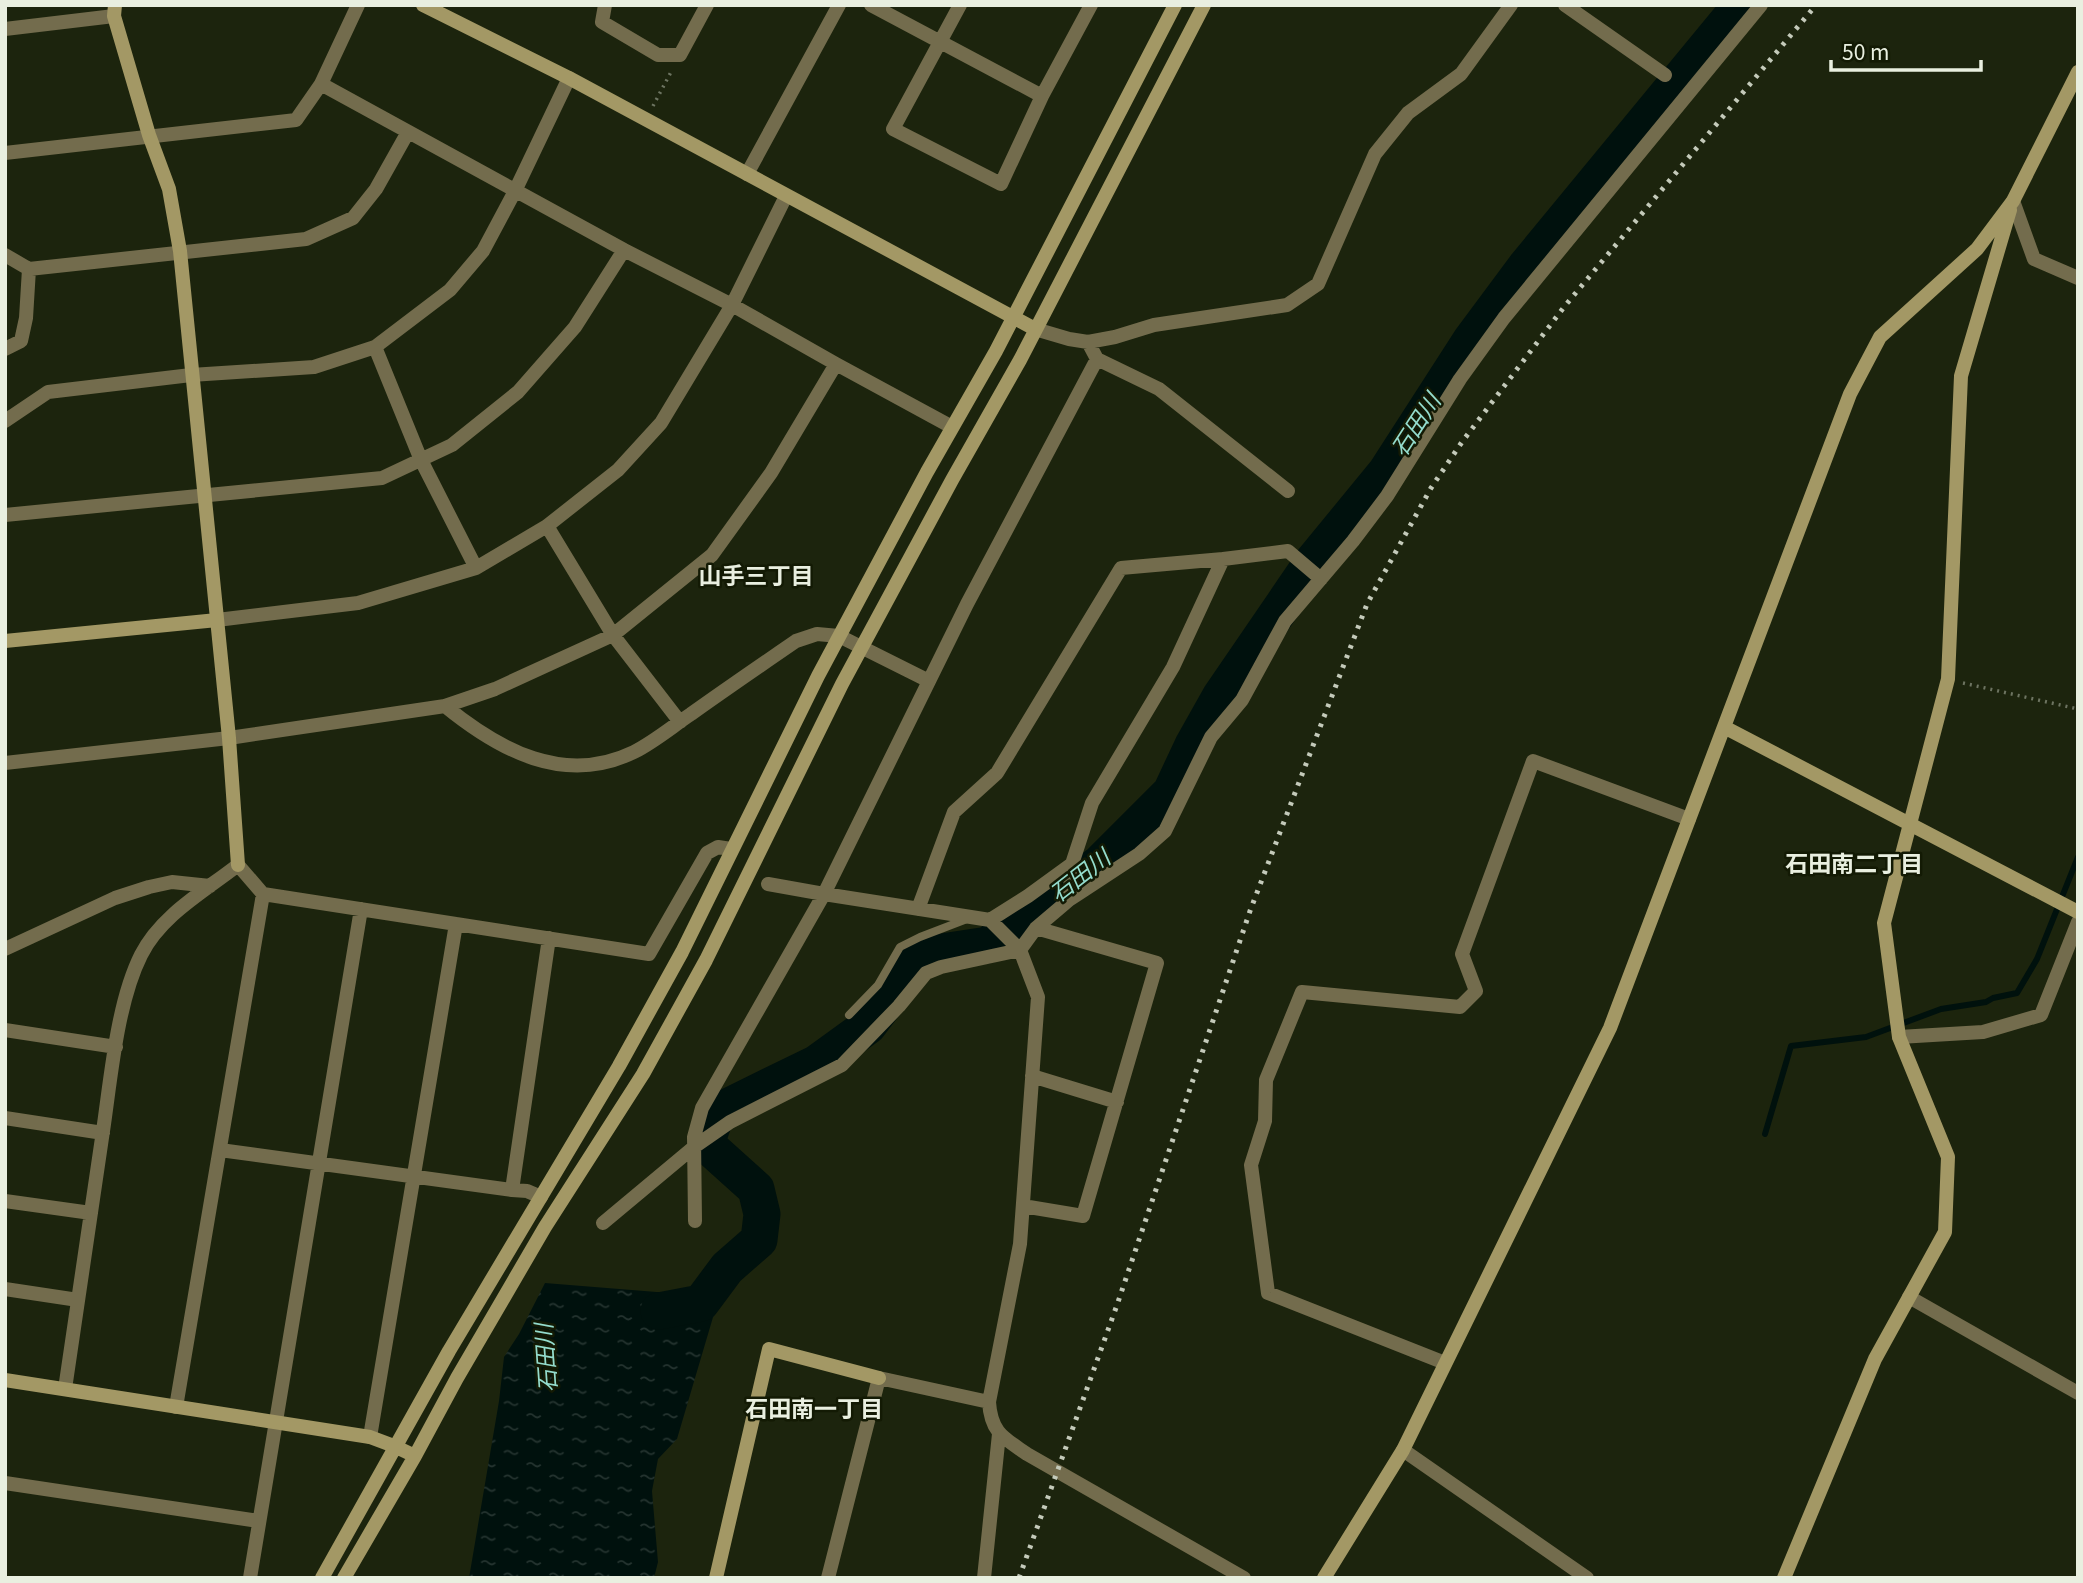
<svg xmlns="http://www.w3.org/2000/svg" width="2083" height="1583" font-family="Georgia,'Noto Sans JP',serif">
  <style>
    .water { fill: url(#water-ripples) }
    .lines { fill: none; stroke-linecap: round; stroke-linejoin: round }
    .stream { stroke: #00110d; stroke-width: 6 }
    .river { stroke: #00110d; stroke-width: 37 }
    .path { stroke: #6d7461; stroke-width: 3.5; stroke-dasharray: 2 5; stroke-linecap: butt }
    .lane { stroke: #736c4d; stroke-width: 8 }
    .street { stroke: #736c4d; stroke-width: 14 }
    .secondary { stroke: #a39865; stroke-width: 14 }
    .rail { stroke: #c4caba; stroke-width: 5; stroke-dasharray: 3.5 7; stroke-linecap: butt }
    .labels { text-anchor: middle; stroke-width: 5; stroke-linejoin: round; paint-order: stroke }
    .water-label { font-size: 23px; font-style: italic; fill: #94dccd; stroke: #131a04 }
    .neighbourhood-label { font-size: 23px; font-weight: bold; fill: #e9efe0; stroke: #131a04 }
  </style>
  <defs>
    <pattern id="water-ripples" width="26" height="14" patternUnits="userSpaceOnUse" patternTransform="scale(1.75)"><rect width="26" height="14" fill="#00110d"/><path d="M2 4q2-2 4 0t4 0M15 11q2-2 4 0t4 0" fill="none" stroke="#253430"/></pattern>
  </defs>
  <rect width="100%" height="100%" fill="#1c240d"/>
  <!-- water -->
  <path class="water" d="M 545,1283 L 719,1297 L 677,1439 L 658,1459 L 652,1491 L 658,1562 L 654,1578 L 469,1578 L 499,1401 L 504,1357 L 519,1334 Z"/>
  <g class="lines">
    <!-- stream -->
    <path class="stream" d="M 1765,1134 L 1791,1046 L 1866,1037 L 1941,1009 L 1986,1002 L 1993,998 L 2017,993 L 2037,959 L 2078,857"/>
    <!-- river -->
    <path class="river" d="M 659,1311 L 701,1303 L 727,1268 L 759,1240 L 762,1214 L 756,1189 L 706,1144 L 717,1112 L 817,1063 L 868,1026 L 922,955 L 988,945 L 1099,864 L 1171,792 L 1193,745 L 1220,697 L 1313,561 L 1386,472 L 1471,340 L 1526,266 L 1741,5"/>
    <!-- path -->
    <path class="path" d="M 653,106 L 671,72
      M 1963,683 L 2078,709"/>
    <!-- lane -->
    <path class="lane" d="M 849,1015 L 878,985 L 900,947 L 920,937 L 967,919"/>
    <!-- street -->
    <path class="street" d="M 605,5 L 602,22 L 658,55 L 680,55 L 707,5
      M 871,5 L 1042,96
      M 960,5 L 893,129 L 1001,184 L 1042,96 L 1091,5
      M 1565,5 L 1665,75
      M 5,29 L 114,16
      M 321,84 L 624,250 L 732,305 L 836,364 L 952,427
      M 5,153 L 296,120 L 321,84 L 358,5
      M 747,174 L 839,5
      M 2013,201 L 2034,259 L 2078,278
      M 5,255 L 29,269 L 306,239 L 353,218 L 376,189 L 408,132
      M 1035,329 L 1069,339 L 1088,342 L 1115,337 L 1154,325 L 1287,305 L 1318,284 L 1375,154 L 1408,113 L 1461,74 L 1511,5
      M 375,347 L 421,460 L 476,568
      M 5,349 L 21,341 L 26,318 L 29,269
      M 1097,359 L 1159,389 L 1288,491
      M 5,421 L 48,392 L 191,375 L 314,367 L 375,347 L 450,290 L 483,251 L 515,191 L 569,78
      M 5,515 L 382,478 L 452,445 L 518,392 L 575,327 L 624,250
      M 547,526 L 613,635 L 680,722
      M 1223,559 L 1288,551 L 1321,579
      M 217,620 L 358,603 L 476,568 L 547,526 L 618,470 L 661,423 L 732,305 L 786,196
      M 445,706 C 499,750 564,786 634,752 C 654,742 673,726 691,714 C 726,689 761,665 796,641 L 817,634 L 839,636 L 929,681
      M 5,763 L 229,738 L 445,706 L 495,689 L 613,635 L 712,555 L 771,473 L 836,364
      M 768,884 L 824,894 L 990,920 L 1020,950 L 1038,997 L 1020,1244 L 989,1402 C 991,1433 1004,1438 1027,1454 L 1244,1578
      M 1069,900 L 1072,864
      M 918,909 L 954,812 L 997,773 L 1121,568 L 1223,559 L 1173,667 L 1092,803 L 1072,864 L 1028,896 L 990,920
      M 5,949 L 115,898 L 149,887 L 172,882 L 210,886
      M 5,1030 L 116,1047
      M 1899,1037 L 1983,1032 L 2041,1015 L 2078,922
      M 1032,1076 L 1117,1102
      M 5,1118 L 103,1133
      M 220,1150 L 512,1190
      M 541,1197 L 527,1191 L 512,1190 L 549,938
      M 5,1201 L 91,1213
      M 1023,1206 L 1083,1216 L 1157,963 L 1036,928
      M 695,1221 L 694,1137 L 702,1108 L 824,894 L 967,604 L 1097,359 L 1088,342
      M 603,1223 L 694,1147 L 730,1122 L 842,1065 L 899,1006 L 926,973 L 941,967 L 1020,950 L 1036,928 L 1069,900 L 1139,854 L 1165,831 L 1211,737 L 1242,700 L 1285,621 L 1353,541 L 1387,496 L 1460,379 L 1504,318 L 1761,5
      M 5,1289 L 78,1300
      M 1909,1297 L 2078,1393
      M 1445,1363 L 1268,1293 L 1251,1165 L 1265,1121 L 1266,1080 L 1302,992 L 1460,1007 L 1476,991 L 1462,954 L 1533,761 L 1689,819
      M 65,1389 C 78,1303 91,1217 103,1131 C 111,1077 117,1003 141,955 C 161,915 205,891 238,865 L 263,894 L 649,954 L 707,853 L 718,847 L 731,849
      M 176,1407 L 263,894
      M 370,1437 L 456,924
      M 1403,1450 L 1587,1578
      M 5,1483 L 258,1521
      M 250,1578 L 361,909
      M 828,1578 L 879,1378 L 989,1402
      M 984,1578 L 999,1434"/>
    <!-- secondary -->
    <path class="secondary" d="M 115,5 L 114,16 L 149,135 L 169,189 L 180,251 L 229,738 L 238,865
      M 423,5 L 569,78 L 1035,329
      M 5,641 L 217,620
      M 1724,727 L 2078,912
      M 5,1380 L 370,1437 L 394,1446 L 415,1456
      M 322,1578 L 449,1351 L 619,1066 L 682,952 L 818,676 L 927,472 L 996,351 L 1175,5
      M 344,1578 L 415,1456 L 457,1378 L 545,1227 L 643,1074 L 706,960 L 842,684 L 952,480 L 1020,360 L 1204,5
      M 716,1578 L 769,1349 L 879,1378
      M 1324,1578 L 1403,1450 L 1610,1028 L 1850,394 L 1880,337 L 1977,249 L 2013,201 L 2078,72
      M 1784,1578 L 1875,1359 L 1945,1232 L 1948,1157 L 1899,1037 L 1884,923 L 1948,679 L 1961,376 L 2010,210"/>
    <!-- rail -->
    <path class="rail" d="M 1019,1578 L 1117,1305 L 1250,911 L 1367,604 L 1431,488 L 1462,442 L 1564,307 L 1816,5"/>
  </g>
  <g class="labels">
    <!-- water labels -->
    <g class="water-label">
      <text transform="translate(1416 425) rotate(-57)" y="8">石田川</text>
      <text transform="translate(1080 876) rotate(-38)" y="8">石田川</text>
      <text transform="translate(546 1358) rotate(-94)" y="8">石田川</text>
    </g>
    <!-- neighbourhood labels -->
    <g class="neighbourhood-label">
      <text x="756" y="584">山手三丁目</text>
      <text x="1854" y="872">石田南二丁目</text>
      <text x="814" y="1417">石田南一丁目</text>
    </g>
  </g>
  <!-- border -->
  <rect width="2083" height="1583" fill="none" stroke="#e9efe0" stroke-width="14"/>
  <!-- scale -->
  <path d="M1831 60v10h150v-10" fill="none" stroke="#e9efe0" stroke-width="3.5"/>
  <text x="1842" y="60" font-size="21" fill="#e9efe0" stroke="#131a04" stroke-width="5" paint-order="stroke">50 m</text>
</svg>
